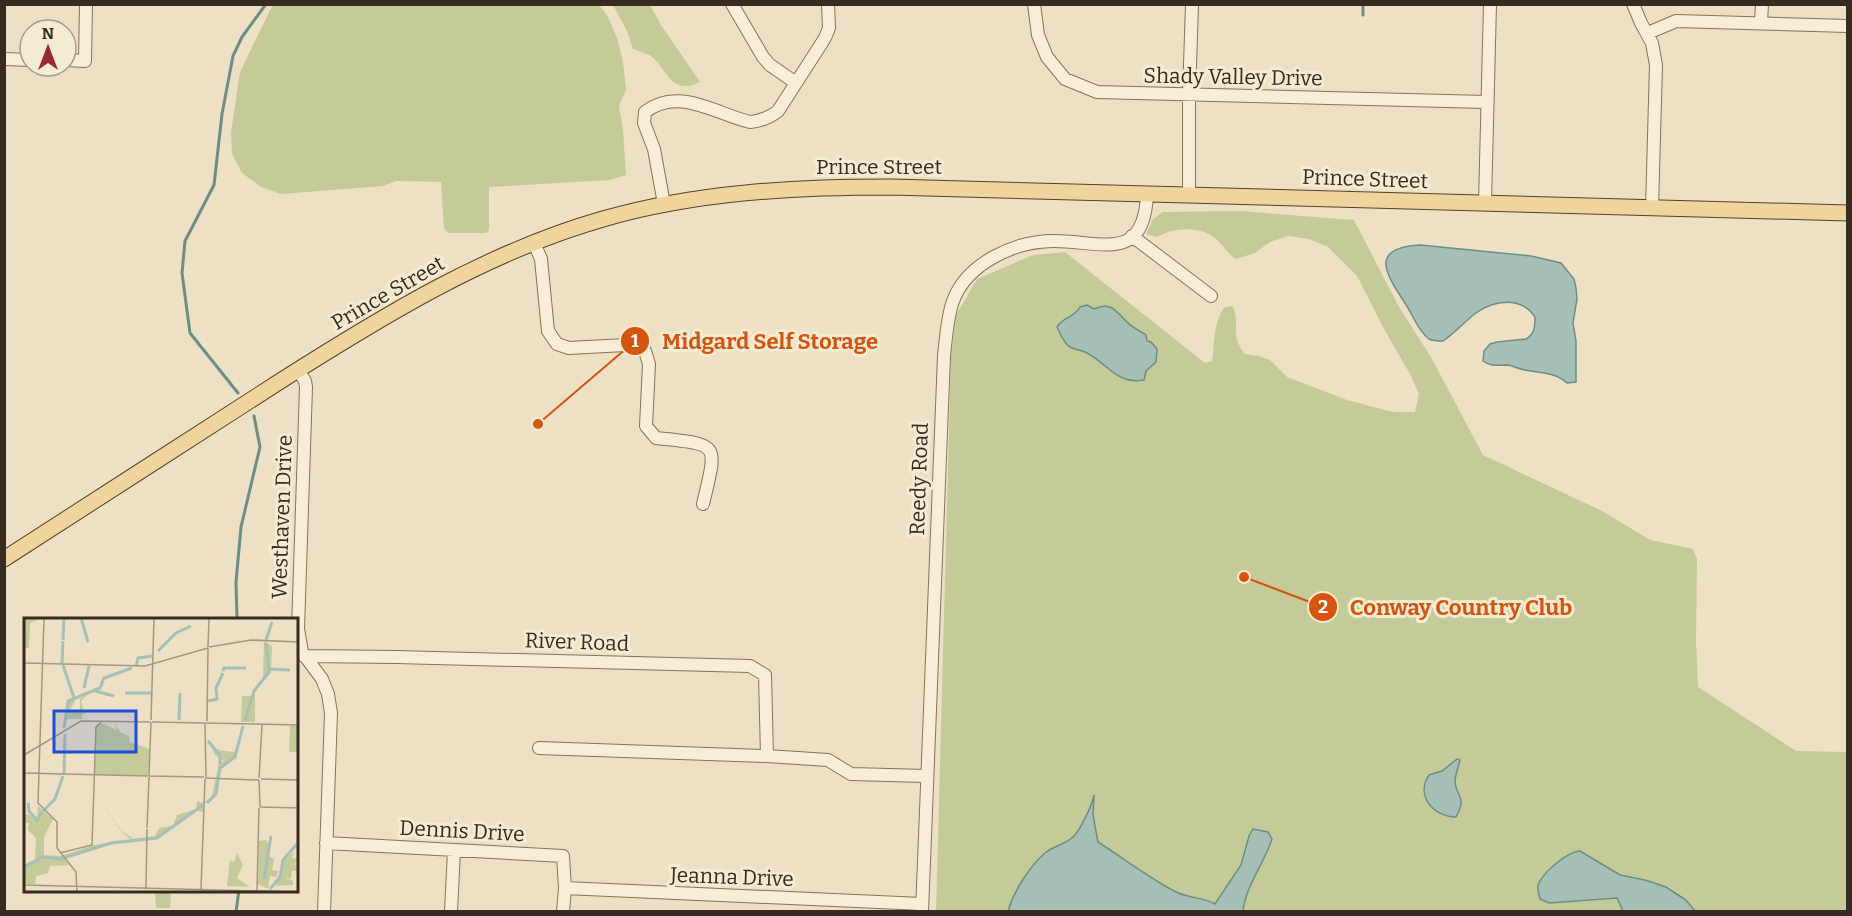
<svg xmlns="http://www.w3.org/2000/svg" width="1852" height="916" font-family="Bitter,serif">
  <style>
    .green { fill: #c5cb98 }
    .water { fill: #a6c0b8; stroke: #6d8e85; stroke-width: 1.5 }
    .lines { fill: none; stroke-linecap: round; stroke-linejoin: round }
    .stream { stroke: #6d8e85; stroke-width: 3 }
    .minor-casing { stroke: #87725b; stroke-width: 14 }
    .major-casing { stroke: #55402f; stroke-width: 17 }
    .minor { stroke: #f8eed7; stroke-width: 12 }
    .major { stroke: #efd59d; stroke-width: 15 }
    .labels { text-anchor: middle; stroke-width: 6; stroke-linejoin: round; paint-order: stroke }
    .street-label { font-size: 21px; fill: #372a1f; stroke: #f4ebd3 }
    .inset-river { fill: none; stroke: #a6c0b8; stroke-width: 3 }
    .inset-road { fill: none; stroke: #a49782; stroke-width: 1.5 }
    .view { fill: #1d4ed8; fill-opacity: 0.15; stroke: #1d4ed8; stroke-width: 3 }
    .inset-edge { fill: none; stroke: #372a1f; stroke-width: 3 }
    .leader { fill: none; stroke: #d6540e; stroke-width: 2 }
    .callout-dot { fill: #d6540e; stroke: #f4ebd3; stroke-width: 2 }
    .mark-label { font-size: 18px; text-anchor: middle; font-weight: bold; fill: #fff }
    .callout-label { font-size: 22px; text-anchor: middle; font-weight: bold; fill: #d6540e; stroke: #f4ebd3; stroke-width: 6; stroke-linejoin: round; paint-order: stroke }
  </style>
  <rect width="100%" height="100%" fill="#ede0c4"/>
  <!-- green -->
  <path class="green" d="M 273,4 L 599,5 L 607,15 L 617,38 L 623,62 L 626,90 L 619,106 L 623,129 L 626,175 L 610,180 L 489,187 L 489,229 L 488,232 L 485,233 L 448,233 L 444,228 L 441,182 L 396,181 L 383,186 L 281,194 L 261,187 L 242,173 L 232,154 L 231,133 L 240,72 Z
    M 613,5 L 650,5 L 661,25 L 700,82 C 671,96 669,71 651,56 C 646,53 638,51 633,49 L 627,31 Z
    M 1239,211 L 1354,220 L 1399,307 L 1431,357 L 1483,455 L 1604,512 L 1650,540 L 1693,549 L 1697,559 L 1696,641 L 1698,687 L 1796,751 L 1847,752 L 1847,911 L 936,912 L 951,356 L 956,315 L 977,279 L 1033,255 L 1065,252 L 1205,363 L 1212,361 C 1215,344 1213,321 1225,307 L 1232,306 C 1242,322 1228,334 1245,354 L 1259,356 L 1270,360 L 1287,377 L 1347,400 L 1393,412 L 1415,412 L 1419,394 L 1410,374 L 1384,329 L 1357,276 L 1328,247 L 1309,239 L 1288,236 L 1270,242 L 1255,253 L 1236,259 C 1226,253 1222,242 1212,236 C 1196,226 1173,228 1157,237 L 1146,234 L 1153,219 L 1163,212 Z
    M 155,891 L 171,891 L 170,908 L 156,908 Z"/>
  <!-- water -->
  <path class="water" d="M 1420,245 L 1531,256 L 1561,263 L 1574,279 L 1576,288 L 1577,299 L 1573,323 L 1576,341 L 1576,382 L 1567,383 C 1555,372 1540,373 1525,370 C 1519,369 1513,366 1507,365 C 1498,365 1491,367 1483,361 L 1484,351 L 1490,344 L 1497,342 L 1526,339 C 1535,334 1535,326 1535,317 C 1521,296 1494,300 1476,313 C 1464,322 1455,333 1443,341 C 1438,341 1433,341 1429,339 C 1419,332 1414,318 1408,308 C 1390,279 1364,248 1420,245 Z
    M 1087,305 L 1094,309 C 1110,301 1116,311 1126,321 C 1131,327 1140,331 1146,335 L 1147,341 L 1151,342 L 1157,349 L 1156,362 L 1146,371 L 1144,380 C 1117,385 1108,364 1087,353 C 1082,350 1075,350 1070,347 C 1062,342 1061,334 1057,327 C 1064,316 1074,318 1080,307 Z
    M 1457,759 L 1460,760 C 1458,767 1456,774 1455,780 C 1455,797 1468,795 1456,817 C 1434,817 1415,796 1429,775 L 1442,771 Z
    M 1094,795 L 1093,815 L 1098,842 C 1123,858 1149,878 1176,892 C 1191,899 1203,897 1215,904 L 1241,865 L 1249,836 L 1253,829 L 1268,832 L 1272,839 C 1264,864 1246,885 1243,911 L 1008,911 C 1014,891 1029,867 1045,853 C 1053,846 1067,844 1074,836 C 1081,828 1092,806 1094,795 Z
    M 1580,851 L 1620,875 L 1645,880 L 1666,887 L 1686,900 L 1695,911 L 1623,911 L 1617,898 L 1549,903 L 1540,899 C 1539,895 1537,889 1538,885 C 1543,872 1567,852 1580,851 Z"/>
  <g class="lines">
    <!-- stream -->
    <path class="stream" d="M 1363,15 L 1363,4
      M 238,393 L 190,333 L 182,273 L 185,241 L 214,185 L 222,114 L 233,56 L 242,37 L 266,4
      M 237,619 L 236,582 L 241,527 L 260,447 L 254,416
      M 236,912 L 239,890"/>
    <!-- minor casing -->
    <g class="minor-casing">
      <path id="minor" d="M 732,4 L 763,57 L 770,65 L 796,83
        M 1034,4 L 1038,35 L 1047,57 L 1065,79 L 1097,92 L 1486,102
        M 1633,4 L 1641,23 L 1652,43 L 1656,65 L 1652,208
        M 1761,23 L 1762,4
        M 1648,33 L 1676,21 L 1848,26
        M 4,59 L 30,60
        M 66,60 L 85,61 L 86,4
        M 1189,194 L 1189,96 L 1192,4
        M 1485,203 L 1490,4
        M 664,204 L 654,149 L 644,123 L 645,112 C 678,86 716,114 750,122 C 761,121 769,118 778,111 L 825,38 L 829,28 L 828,4
        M 1132,236 L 1211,296
        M 534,243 L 541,259 L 548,331 L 557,344 L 569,348 L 625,345 L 639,346 L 645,351 L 649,364 L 646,426 L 656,438 C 720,445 718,441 703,504
        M 298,370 L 305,381 L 306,387 L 298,629 L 302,652 L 322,679 L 328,694 L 331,713 L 324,912
        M 304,656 L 396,657 L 750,666 L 765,675 L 767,756
        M 539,748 L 767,756 L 828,760 L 851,774 L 926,776
        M 326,843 L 563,856 L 565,888
        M 451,912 L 454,850
        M 563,912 L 565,888 L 922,904
        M 922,912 L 944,356 C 946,338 947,318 953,301 C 967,263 1015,241 1054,241 C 1101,241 1145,264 1147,193"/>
    </g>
    <!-- major casing -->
    <g class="major-casing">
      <path id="major" d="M 4,559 C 97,500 189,439 282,380 C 383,316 487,252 603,219 C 696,192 795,187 891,187 L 1848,213"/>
    </g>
    <!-- minor -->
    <use href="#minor" class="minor"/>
    <!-- major -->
    <use href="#major" class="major"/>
  </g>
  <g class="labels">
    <!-- street labels -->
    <g class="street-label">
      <text transform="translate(1233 77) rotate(1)" y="7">Shady Valley Drive</text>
      <text x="879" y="174">Prince Street</text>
      <text transform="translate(1365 179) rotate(2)" y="7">Prince Street</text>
      <text transform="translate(388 293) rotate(-30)" y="7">Prince Street</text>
      <text transform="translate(919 479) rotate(-88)" y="7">Reedy Road</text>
      <text transform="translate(282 517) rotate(-88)" y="7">Westhaven Drive</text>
      <text transform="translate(577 642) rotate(2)" y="7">River Road</text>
      <text transform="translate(462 831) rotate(3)" y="7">Dennis Drive</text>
      <text transform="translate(732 877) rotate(2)" y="7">Jeanna Drive</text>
    </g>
  </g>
  <!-- overview -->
  <g transform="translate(24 618)">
    <rect width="274" height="274" fill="#ede0c4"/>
    <path d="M 0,0 L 17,0 L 6,5 L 5,30 L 0,30 ZM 240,23 L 248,28 L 247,54 L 231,74 L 231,104 L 217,104 L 218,78 L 229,78 L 230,72 L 239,60 ZM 64,76 L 57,83 L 61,97 L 58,96 L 58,101 L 41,101 L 45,83 L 53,79 L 46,92 L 56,93 L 56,81 ZM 90,103 L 96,114 L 105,118 L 106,124 L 126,131 L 124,158 L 71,157 L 72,109 L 77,105 L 93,112 ZM 221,106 L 211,139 L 196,149 L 191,178 L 179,187 L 179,194 L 173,193 L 133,220 L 87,225 L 43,238 L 40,240 L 45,247 L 26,248 L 24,255 L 12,258 L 11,266 L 0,266 L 0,246 L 11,242 L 12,220 L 4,212 L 5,205 L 0,205 L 0,195 L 13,200 L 14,188 L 29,201 L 20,219 L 20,237 L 37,238 L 70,227 L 107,222 L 97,213 L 70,175 L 97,212 L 109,221 L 131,218 L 135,210 L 149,208 L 153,197 L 172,191 L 173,183 L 180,185 L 188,178 L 195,145 L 200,143 L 191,137 L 187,127 L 194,132 L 210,134 ZM 266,107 L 274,108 L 274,134 L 265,134 ZM 242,222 L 246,228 L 245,238 L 250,241 L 248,252 L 254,253 L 253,259 L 246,258 L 244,271 L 234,266 L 235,223 ZM 270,234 L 268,240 L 274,241 L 271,246 L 274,253 L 268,253 L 267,261 L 259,259 L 269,263 L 269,267 L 252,268 L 260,242 ZM 213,235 L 219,247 L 213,260 L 226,269 L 203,268 L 206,242 L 210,244 Z" fill="#c5cb98"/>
    <path class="inset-river" d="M 57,0 L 64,24M 39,22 L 40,0M 242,22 L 248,4M 134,33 L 152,15 L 167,8M 38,45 L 39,23M 39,47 L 50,80M 112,48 L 114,40 L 128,38M 246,51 L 266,52M 199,53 L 200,50 L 222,50M 60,70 L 65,48M 71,73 L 90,78M 101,75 L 127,75M 184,83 L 193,81 L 192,70 L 199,55M 155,102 L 156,75M 221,103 L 230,73 L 245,54 L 242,25M 40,110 L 44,83 L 76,70 L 80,60 L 108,50M 184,123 L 196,137 L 196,146M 40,156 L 41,116M 4,185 L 5,193 L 13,202 L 18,194M 183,185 L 192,176 L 196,150 L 211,139 L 219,108M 19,193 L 31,181 L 39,158M 0,249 L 19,239 L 37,241 L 87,225 L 133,220 L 179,187M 240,261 L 247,218M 246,271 L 256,259 L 259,242 L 273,226"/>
    <path class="inset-road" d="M 20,0 L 14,185 L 33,204 L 33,230 L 52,254 L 53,274M 184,29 L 185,0M 185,29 L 227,22 L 275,24M 0,45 L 121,48 L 184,30M 127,102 L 130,0M 183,103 L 184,30M 128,104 L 275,107M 181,106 L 182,159M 0,137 L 57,103 L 126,104M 0,155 L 124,158M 125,158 L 180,159M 125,158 L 127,104M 181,160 L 235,162M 235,160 L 238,107M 237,161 L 275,162M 235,162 L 236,189M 236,189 L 275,190M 123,210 L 125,159M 36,235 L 68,227 L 72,109 L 77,104M 0,267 L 275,274M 122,270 L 123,211M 177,271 L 181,161M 233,272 L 235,190"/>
    <path class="view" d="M 30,93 L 112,93 L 112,134 L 30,134 Z"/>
    <rect width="274" height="274" class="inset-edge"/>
  </g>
  <!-- callouts -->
  <path class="leader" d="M538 424L635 341M1244 577L1323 607"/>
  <g class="callout-dot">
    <circle cx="538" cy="424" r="6"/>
    <circle cx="1244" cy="577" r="6"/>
    <circle cx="635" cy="341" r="15"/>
    <circle cx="1323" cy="607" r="15"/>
  </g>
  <g class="mark-label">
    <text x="635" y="347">1</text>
    <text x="1323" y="613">2</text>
  </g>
  <g class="callout-label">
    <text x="770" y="349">Midgard Self Storage</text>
    <text x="1461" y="615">Conway Country Club</text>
  </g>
  <!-- border -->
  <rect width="1852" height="916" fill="none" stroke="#372a1f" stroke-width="12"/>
  <!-- north arrow -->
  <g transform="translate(48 48)"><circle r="28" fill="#f4ebd3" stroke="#a89e8b" stroke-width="1.5"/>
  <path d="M0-4.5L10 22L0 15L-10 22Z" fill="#942d2e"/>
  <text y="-9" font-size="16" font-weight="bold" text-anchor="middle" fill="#372a1f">N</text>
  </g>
</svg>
